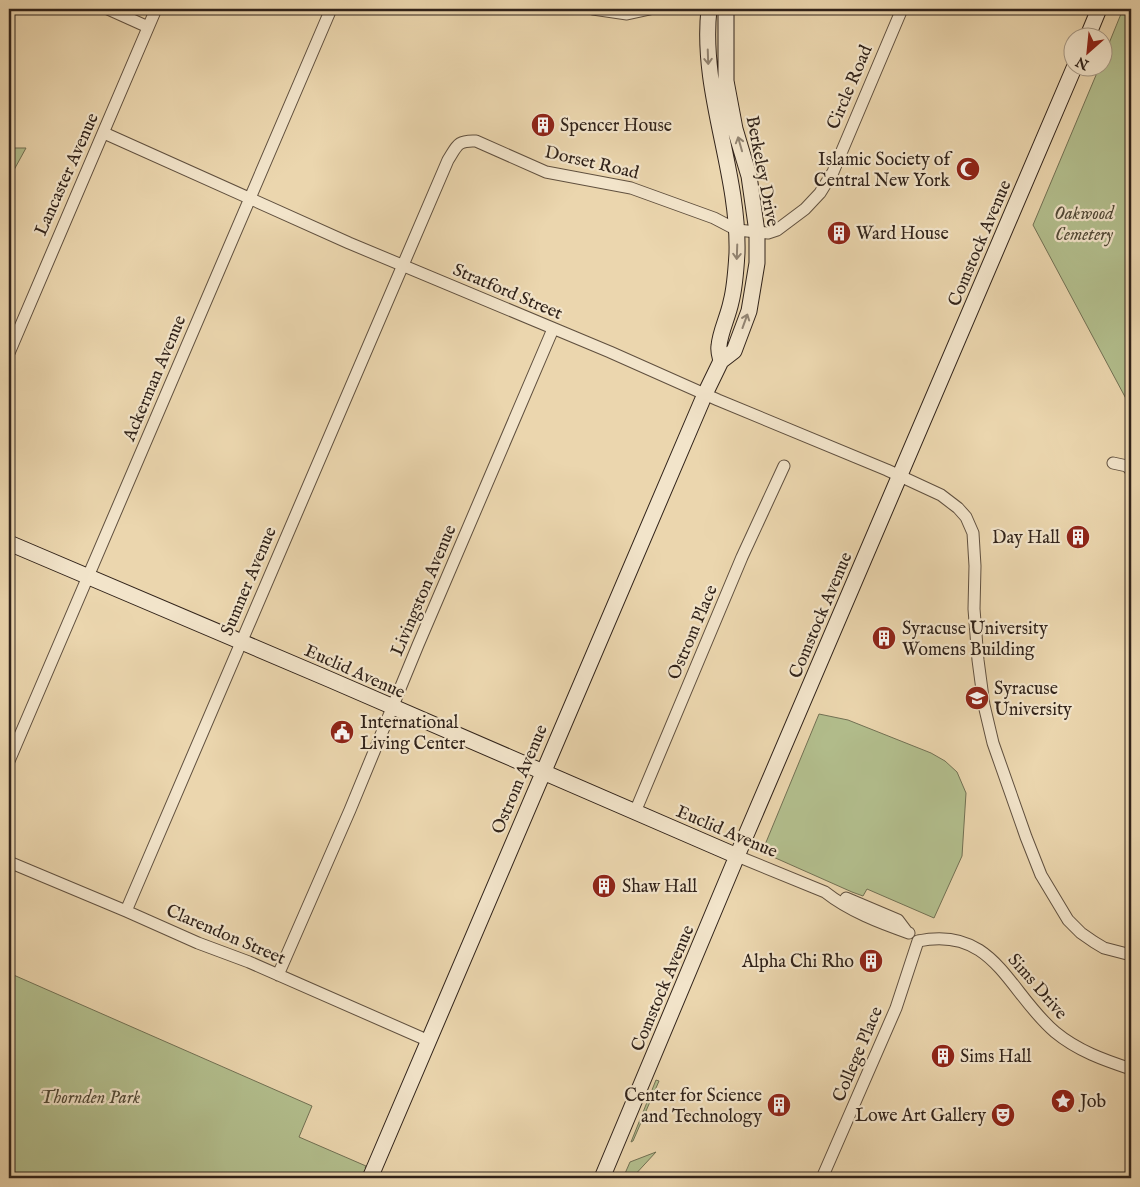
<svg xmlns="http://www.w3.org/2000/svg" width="1140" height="1187" font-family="'IM FELL English',serif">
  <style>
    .green { fill: #b3bf8e; stroke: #727154 }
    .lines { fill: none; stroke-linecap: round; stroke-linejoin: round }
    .street-casing { stroke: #60503f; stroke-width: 13 }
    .secondary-casing { stroke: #31231a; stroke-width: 17 }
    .street { stroke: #f2e4ca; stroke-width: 11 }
    .secondary { stroke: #f2e4ca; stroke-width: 15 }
    .oneway { stroke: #928472 }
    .labels { text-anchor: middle; stroke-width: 4.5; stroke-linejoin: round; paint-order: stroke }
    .street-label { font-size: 18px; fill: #31231a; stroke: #f2e4ca }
    .poi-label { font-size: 18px; fill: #31231a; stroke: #f2e4ca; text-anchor: start }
    .park-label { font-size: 18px; font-style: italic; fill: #524a37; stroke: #f2e4ca }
  </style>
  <rect width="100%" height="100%" fill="#ebd6ae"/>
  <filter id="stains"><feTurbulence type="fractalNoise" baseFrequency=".004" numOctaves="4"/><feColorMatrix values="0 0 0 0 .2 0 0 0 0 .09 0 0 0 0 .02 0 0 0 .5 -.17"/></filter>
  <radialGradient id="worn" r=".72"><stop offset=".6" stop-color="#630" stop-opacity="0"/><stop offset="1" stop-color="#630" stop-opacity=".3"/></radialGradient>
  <!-- green -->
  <path class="green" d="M 1123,9 L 1131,9 L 1131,408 L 1033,225 L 1099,68 L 1102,68 L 1103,58 Z
    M 9,148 L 26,148 L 9,179 Z
    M 819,714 L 848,720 L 931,753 L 945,761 L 957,772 L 966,793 L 962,856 L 934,918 L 867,889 L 863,896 L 852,892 L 762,852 Z
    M 9,973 L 312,1106 L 299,1137 L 366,1166 L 365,1168 L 368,1169 L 364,1178 L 9,1178 Z
    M 656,1080 L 659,1081 L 633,1141 L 631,1142 Z
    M 656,1152 L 632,1178 L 623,1178 L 630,1162 Z"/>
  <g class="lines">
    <!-- street casing -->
    <g class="street-casing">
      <path id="street" d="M 108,9 L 148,27
        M 593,9 L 627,14 L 650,9
        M 104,133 L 349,243 L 610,352 L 718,400 L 887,470 L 941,495 L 958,508 L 966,517 L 973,533 L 975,566 L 974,609 L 978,660 L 984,705 L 993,743 L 1026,837 L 1041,875 L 1068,920 L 1081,933 L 1094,942 L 1104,948 L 1131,955
        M 9,353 L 156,9
        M 1113,463 L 1127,466 L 1131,471
        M 9,761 L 331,9
        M 635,812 L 742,557 L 784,466
        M 737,856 L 825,892 C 849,911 880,923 909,933
        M 9,862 L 126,911 L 198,943 L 249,962 L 429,1041
        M 846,898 L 898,920 L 907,932
        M 126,911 L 448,160 C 457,146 457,140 476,141 L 546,172 L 631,188 L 714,218 L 737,230 L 757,232 L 768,233 L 777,230 L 805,209 L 820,193 L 833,172 L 902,9
        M 918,941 C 994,925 1008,992 1055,1032 C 1078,1051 1104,1060 1131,1069
        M 278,975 L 350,810 L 418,645 L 553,329
        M 822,1178 L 896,1008 L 918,941"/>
    </g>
    <!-- secondary casing -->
    <g class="secondary-casing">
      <path id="secondary" d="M 709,9 C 700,92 739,170 737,253 C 736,270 735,287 731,302 C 728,317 720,332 719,346 C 718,351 720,357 721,361
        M 1087,38 L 1099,9
        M 9,543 L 331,680 L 737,856
        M 370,1178 L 705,394 L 721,361 L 734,351 L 749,311 L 757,263 L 757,232 L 749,176 L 735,129 L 726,81 L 726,9
        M 602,1178 L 737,856 L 1074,68"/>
    </g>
    <!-- street -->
    <use href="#street" class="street"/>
    <!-- secondary -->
    <use href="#secondary" class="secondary"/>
  </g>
  <!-- one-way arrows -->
  <defs><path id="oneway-shaft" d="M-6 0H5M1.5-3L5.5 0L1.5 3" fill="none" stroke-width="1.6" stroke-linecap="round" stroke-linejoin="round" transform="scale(1.25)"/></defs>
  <g class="oneway">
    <use href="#oneway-shaft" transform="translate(708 57) rotate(88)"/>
    <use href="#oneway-shaft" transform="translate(740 144) rotate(-106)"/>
    <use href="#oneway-shaft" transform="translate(737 252) rotate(92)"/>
    <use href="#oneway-shaft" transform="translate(745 321) rotate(-70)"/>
  </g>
  <!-- icons -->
  <defs>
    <g id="building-disc" transform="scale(1.25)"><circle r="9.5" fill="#8f2418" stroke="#f2e4ca"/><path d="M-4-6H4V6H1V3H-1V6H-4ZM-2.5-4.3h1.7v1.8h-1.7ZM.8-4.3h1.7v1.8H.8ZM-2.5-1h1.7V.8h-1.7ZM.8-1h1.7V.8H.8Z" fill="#fff"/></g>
    <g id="mosque-disc" transform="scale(1.25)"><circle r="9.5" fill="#8f2418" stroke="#f2e4ca"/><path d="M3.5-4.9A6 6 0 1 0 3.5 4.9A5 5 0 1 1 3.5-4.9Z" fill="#fff"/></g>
    <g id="university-disc" transform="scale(1.25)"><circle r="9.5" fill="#8f2418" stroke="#f2e4ca"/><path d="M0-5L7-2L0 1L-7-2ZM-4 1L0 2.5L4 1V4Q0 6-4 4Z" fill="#fff"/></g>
    <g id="civic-disc" transform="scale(1.25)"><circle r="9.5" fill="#8f2418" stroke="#f2e4ca"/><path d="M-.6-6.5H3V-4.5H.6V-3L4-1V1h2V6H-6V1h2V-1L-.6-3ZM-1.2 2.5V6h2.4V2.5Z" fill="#fff"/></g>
    <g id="sight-disc" transform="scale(1.25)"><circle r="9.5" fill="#8f2418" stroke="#f2e4ca"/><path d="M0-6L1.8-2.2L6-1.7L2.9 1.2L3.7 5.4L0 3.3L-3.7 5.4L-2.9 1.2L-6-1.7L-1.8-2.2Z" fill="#fff"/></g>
    <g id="theatre-disc" transform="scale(1.25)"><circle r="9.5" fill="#8f2418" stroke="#f2e4ca"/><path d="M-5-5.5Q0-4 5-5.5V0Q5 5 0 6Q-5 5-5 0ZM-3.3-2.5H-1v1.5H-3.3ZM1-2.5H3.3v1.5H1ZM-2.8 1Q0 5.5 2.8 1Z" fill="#fff"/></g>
  </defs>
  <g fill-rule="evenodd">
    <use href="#building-disc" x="543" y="125"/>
    <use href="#mosque-disc" x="968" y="169"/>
    <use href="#building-disc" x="839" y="233"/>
    <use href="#building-disc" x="1078" y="537"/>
    <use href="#building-disc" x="884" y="638"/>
    <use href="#university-disc" x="977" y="698"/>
    <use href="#civic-disc" x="342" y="732"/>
    <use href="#building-disc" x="604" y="886"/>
    <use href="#building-disc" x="871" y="961"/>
    <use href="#building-disc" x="943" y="1056"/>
    <use href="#sight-disc" x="1063" y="1101"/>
    <use href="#building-disc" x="779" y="1105"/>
    <use href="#theatre-disc" x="1003" y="1115"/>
  </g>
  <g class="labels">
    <!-- street labels -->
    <g class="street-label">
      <text transform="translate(849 87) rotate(-67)" y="6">Circle Road</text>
      <text transform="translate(592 162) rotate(13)" y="6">Dorset Road</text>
      <text transform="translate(763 171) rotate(79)" y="6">Berkeley Drive</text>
      <text transform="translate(66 174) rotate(-66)" y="6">Lancaster Avenue</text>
      <text transform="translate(979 243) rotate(-67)" y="6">Comstock Avenue</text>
      <text transform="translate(508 291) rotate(23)" y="6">Stratford Street</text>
      <text transform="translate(154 378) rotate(-67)" y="6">Ackerman Avenue</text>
      <text transform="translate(248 581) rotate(-67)" y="6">Sumner Avenue</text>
      <text transform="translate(423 590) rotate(-67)" y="6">Livingston Avenue</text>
      <text transform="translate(820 615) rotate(-67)" y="6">Comstock Avenue</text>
      <text transform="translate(692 632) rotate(-67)" y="6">Ostrom Place</text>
      <text transform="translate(355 671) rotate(24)" y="6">Euclid Avenue</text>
      <text transform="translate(519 779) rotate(-67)" y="6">Ostrom Avenue</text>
      <text transform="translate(727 831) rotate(23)" y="6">Euclid Avenue</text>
      <text transform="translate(226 934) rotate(23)" y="6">Clarendon Street</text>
      <text transform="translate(1038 986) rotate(49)" y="6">Sims Drive</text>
      <text transform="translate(662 988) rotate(-67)" y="6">Comstock Avenue</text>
      <text transform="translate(857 1054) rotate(-67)" y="6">College Place</text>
    </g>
    <!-- poi labels -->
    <g class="poi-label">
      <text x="560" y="131">Spencer House</text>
      <text x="950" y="165" text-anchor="end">Islamic Society of<tspan x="950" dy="21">Central New York</tspan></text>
      <text x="856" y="239">Ward House</text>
      <text x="1060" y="543" text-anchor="end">Day Hall</text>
      <text x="902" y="634">Syracuse University<tspan x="902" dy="21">Womens Building</tspan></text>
      <text x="994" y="694">Syracuse<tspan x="994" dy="21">University</tspan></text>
      <text x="360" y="728">International<tspan x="360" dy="21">Living Center</tspan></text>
      <text x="622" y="892">Shaw Hall</text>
      <text x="854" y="967" text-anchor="end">Alpha Chi Rho</text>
      <text x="960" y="1062">Sims Hall</text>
      <text x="762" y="1101" text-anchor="end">Center for Science<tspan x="762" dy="21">and Technology</tspan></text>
      <text x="1080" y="1107">Job</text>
      <text x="986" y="1121" text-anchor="end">Lowe Art Gallery</text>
    </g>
    <!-- park labels -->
    <g class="park-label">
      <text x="1084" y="219">Oakwood<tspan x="1084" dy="21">Cemetery</tspan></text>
      <text x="90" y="1103">Thornden Park</text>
    </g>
  </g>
  <!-- margin -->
  <rect width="1140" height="1187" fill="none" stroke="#ebd6ae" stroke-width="30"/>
  <rect x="10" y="10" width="1120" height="1167" fill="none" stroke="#31231a" stroke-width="2.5"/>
  <rect x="15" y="15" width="1110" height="1157" fill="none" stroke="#31231a"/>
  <!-- north arrow -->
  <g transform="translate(1088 52) rotate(207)"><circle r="24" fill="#f2e4ca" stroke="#a59784"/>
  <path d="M0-4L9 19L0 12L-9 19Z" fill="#8f2418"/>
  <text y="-8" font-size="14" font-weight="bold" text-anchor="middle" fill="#31231a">N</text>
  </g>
  <rect width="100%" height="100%" filter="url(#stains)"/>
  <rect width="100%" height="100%" fill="url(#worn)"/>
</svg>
